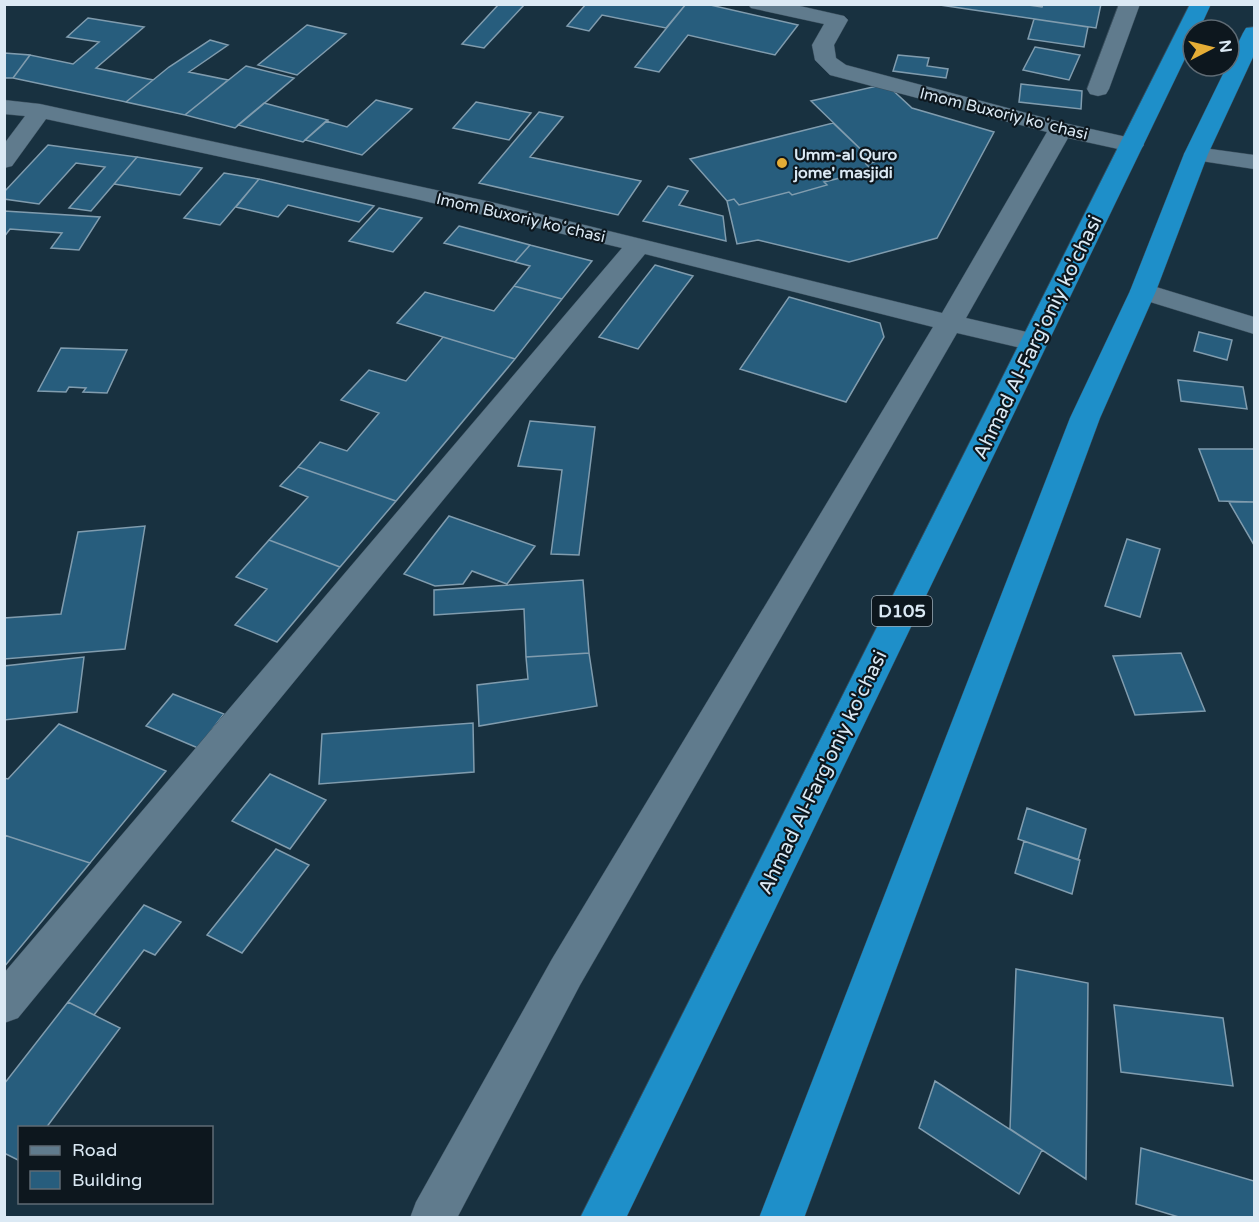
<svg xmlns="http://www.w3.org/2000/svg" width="1259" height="1222" font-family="'Varela Round',sans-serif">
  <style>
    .building { fill: #275d7d; stroke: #809cae; stroke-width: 1.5 }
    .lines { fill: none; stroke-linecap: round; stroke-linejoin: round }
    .minor-casing { stroke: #3a4e5c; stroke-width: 1 }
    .highway-casing { stroke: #3a4e5c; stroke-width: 1 }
    .minor { fill: #607b8d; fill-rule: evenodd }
    .highway { fill: #1e8fc9; fill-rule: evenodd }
    .poi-dot { fill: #e5ad36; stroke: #0d171e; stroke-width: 2 }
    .labels { text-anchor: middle; stroke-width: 4.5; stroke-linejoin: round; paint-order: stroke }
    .far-street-label { font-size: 16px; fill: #dbe9f4; stroke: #0d171e }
    .far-poi-label { font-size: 16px; font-weight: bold; fill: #dbe9f4; stroke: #0d171e; text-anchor: start }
    .shield { fill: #0d171e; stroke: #9daab4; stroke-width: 1.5 }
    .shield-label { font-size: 18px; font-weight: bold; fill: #dbe9f4 }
    .street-label { font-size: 20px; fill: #dbe9f4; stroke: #0d171e }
  </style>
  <rect width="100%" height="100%" fill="#183140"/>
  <!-- building -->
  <path class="building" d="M 499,4 L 525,4 L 484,48 L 462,44 Z
    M 586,4 L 686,4 L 666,28 L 602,15 L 589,31 L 567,26 Z
    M 686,4 L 706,4 L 798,25 L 775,55 L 688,35 L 659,72 L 635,67 Z
    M 933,4 L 1021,4 L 1042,7 L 1043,4 L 1101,4 L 1096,28 Z
    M 88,18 L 144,27 L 96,68 L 153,80 L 126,102 L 13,78 L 30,55 L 73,64 L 99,42 L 67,37 Z
    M 1034,19 L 1088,27 L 1084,47 L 1028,39 Z
    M 307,25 L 346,34 L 297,75 L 258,65 Z
    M 210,40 L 228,45 L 189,72 L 228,80 L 185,115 L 126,102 L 169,67 Z
    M 1035,47 L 1080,55 L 1069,80 L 1023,70 Z
    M 4,53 L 30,55 L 13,78 L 4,78 Z
    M 898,55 L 929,58 L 927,66 L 948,69 L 946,78 L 893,71 Z
    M 246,66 L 294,78 L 235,128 L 185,115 Z
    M 886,84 L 912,108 L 994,132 L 937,238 L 849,262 L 758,240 L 737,244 L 727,201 L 734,199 L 739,205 L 789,192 L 792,195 L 827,185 L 824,182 L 872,170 L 866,164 L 874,162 L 811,101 Z
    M 1021,84 L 1082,91 L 1081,109 L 1019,102 Z
    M 376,100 L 412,109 L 362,155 L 305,140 L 326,121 L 347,127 Z
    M 476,102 L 531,113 L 509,140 L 453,128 Z
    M 264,103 L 328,120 L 303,142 L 238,125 Z
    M 539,112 L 563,117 L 530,157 L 641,181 L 618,215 L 479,183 Z
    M 833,123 L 874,162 L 866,164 L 872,170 L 824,182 L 827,185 L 792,195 L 789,192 L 739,205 L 734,199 L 727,201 L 690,159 Z
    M 48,145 L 137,157 L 91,211 L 69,208 L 105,167 L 76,163 L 39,204 L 4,199 L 4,192 Z
    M 137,157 L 202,168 L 180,195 L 114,184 Z
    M 224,173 L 259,179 L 220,225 L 184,218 Z
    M 259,179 L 374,206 L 359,222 L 288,205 L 278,217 L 236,207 Z
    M 668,186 L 688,191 L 679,205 L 723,216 L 726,241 L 643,221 Z
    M 379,208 L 422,218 L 393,252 L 349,241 Z
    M 4,211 L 100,217 L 79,250 L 51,248 L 62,233 L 10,229 L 4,237 Z
    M 459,226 L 530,245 L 515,262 L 444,243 Z
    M 530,245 L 592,261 L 562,299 L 514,286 L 530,266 L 515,262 Z
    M 655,265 L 693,276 L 638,349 L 599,337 Z
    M 514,286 L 562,299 L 515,359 L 397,323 L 425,292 L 494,311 Z
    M 789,297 L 880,323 L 884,337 L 846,402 L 740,369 Z
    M 1199,332 L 1232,340 L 1227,360 L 1194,351 Z
    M 443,337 L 515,359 L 396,501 L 298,467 L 320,442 L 347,451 L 379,413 L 341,400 L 369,370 L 406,381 Z
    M 61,348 L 127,350 L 107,393 L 83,392 L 86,388 L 69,387 L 66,392 L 38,391 Z
    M 1178,380 L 1243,387 L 1247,409 L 1181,401 Z
    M 530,421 L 595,427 L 579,555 L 551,554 L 562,470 L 518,466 Z
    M 1199,449 L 1254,449 L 1254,502 L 1219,501 Z
    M 298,467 L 396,501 L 340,567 L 269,540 L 308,497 L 280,486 Z
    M 1229,502 L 1254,502 L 1254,545 Z
    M 449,516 L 535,546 L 507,584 L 472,571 L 463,584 L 435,586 L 404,574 Z
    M 145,526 L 125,649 L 4,659 L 4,618 L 61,614 L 78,532 Z
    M 1127,539 L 1160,549 L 1140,617 L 1105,606 Z
    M 269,540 L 340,567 L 277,642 L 235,625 L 267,589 L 236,577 Z
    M 583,580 L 589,653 L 526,657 L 524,609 L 434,615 L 434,590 Z
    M 589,653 L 597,706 L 479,726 L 477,685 L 528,679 L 526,657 Z
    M 1181,653 L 1205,711 L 1135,715 L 1113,656 Z
    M 84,657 L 77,712 L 4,720 L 4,666 Z
    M 173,694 L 224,714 L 198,748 L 146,726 Z
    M 473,723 L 474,772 L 319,784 L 322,734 Z
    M 59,724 L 166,771 L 90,863 L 4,835 L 4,778 L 8,779 Z
    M 270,774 L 326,800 L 290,849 L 232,821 Z
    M 1027,808 L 1086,829 L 1078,860 L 1018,839 Z
    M 4,835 L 90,863 L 4,967 Z
    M 1024,841 L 1080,860 L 1072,894 L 1015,873 Z
    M 276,849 L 309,865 L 242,953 L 207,935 Z
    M 144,905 L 181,922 L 155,955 L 144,950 L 94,1015 L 68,1002 Z
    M 1016,969 L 1088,983 L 1086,1179 L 1010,1129 Z
    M 68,1002 L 120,1028 L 46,1128 L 20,1128 L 20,1161 L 4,1153 L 4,1084 Z
    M 1114,1005 L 1223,1018 L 1233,1086 L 1121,1072 Z
    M 935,1081 L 1042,1150 L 1019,1194 L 919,1128 Z
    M 1141,1148 L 1254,1181 L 1254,1218 L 1182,1218 L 1136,1204 Z"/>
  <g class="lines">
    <!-- minor casing -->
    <g class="minor-casing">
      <path id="minor" d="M 748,4 L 791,4 L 844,16 L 848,20 L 834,45 L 836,58 L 846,65 L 1064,123 L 1140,140 L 1144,145 L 1140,150 L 1132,152 L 1068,138 L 966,318 L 1044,336 L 1048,342 L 1044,348 L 1034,351 L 957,333 L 580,985 L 457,1218 L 410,1218 L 416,1202 L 552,959 L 933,327 L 645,254 L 18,1018 L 4,1023 L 4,973 L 622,248 L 416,199 L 46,119 L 12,166 L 4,168 L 4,144 L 25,116 L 4,114 L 4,100 L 40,104 L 491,202 L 942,313 L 1047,132 L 830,75 L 815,60 L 812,45 L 824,24 L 751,8 Z
        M 1119,4 L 1140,4 L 1109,89 L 1106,94 L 1098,96 L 1090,94 L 1087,89 Z
        M 1196,147 L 1254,155 L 1254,169 L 1188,159 L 1184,154 L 1188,149 Z
        M 1143,283 L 1254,317 L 1254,334 L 1134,297 L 1130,291 L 1134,285 Z"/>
    </g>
    <!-- highway casing -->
    <g class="highway-casing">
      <path id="highway" d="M 1190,4 L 1211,4 L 1199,30 L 1193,30 L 1193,42 L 626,1218 L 580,1218 Z
        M 1254,27 L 1254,55 L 1208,154 L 1156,291 L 1100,418 L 804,1218 L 759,1218 L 1070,418 L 1130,291 L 1184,154 L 1243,33 L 1246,28 Z"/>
    </g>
    <!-- minor -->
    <use href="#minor" class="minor"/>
    <!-- highway -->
    <use href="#highway" class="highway"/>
  </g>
  <!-- markers -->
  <circle class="poi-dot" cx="782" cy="163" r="6"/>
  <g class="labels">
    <!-- far-street labels -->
    <g class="far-street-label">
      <text transform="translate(1004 113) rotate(14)" y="6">Imom Buxoriy koʻchasi</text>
      <text transform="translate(521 217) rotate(13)" y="6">Imom Buxoriy koʻchasi</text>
    </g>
    <!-- far-poi labels -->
    <g class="far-poi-label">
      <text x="794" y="160">Umm-al Quro<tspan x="794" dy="18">jome' masjidi</tspan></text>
    </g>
    <!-- shield labels -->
    <rect class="shield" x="872" y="596" width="60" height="30" rx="4.5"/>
    <g class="shield-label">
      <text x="902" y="617">D105</text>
    </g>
    <!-- street labels -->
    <g class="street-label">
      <text transform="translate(1037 337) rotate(-64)" y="7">Ahmad Al-Farg'oniy ko'chasi</text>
      <text transform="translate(822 772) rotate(-64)" y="7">Ahmad Al-Farg'oniy ko'chasi</text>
    </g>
  </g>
  <!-- border -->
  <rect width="1259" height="1222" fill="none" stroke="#dbe9f4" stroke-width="12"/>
  <!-- legend -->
  <rect x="18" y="1126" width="195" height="78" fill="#0d171e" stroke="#5f6b74" stroke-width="1.5"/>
  <rect x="30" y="1146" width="30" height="9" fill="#607b8d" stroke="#5f6b74" stroke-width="1.5"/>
  <text x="72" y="1156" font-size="18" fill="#dbe9f4">Road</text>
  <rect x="30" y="1171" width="30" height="18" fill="#275d7d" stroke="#5f6b74" stroke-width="1.5"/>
  <text x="72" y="1186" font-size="18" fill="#dbe9f4">Building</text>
  <!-- north arrow -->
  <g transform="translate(1211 48) rotate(83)"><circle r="28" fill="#0d171e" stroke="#5f6b74" stroke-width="1.5"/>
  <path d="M0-4.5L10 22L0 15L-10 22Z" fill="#e5ad36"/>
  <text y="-9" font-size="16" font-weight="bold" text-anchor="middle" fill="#dbe9f4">N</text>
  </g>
</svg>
